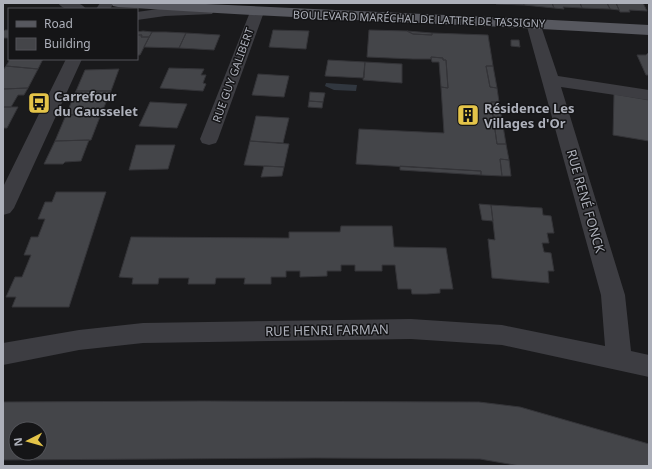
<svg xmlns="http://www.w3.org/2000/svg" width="652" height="469" font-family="'Noto Sans',sans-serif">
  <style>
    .water { fill: #31373f }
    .building { fill: #444549; stroke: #343438; fill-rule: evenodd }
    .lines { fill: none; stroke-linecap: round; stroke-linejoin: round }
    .minor { fill: #3d3d42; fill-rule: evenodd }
    .tertiary { fill: #3d3d42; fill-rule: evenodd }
    .primary { fill: #57585f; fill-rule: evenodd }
    .labels { text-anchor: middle; stroke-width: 3; stroke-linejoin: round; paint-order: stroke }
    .far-street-label { font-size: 11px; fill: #adb0ba; stroke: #151517 }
    .poi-label { font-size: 13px; font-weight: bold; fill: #adb0ba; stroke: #151517; text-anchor: start }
    .street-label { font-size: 13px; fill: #adb0ba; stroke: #151517 }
  </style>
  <rect width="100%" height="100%" fill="#1a1a1c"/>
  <!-- water -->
  <path class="water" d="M 326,83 L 357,85 L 356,91 L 334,90 L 325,86 Z"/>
  <!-- building -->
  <path class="building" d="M 496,3 L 523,3 L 524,5 L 496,4 Z
    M 523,3 L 552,3 L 554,8 L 524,5 Z
    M 552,3 L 580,3 L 582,8 L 563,7 L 564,9 L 554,8 Z
    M 580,3 L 607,3 L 610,9 L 582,8 Z
    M 607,3 L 616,3 L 619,10 L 610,9 Z
    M 616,3 L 643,3 L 647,11 L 629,10 L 630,12 L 620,12 Z
    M 5,30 L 9,30 L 9,38 L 3,38 L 3,32 Z
    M 273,30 L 309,31 L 306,49 L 269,47 Z
    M 369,30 L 407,31 L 413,34 L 432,35 L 432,33 L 488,35 L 493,66 L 486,66 L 490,87 L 497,88 L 499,102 L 491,102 L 497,144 L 506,144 L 509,160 L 500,159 L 502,176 L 481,175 L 481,171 L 356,164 L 359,129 L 444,133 L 441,87 L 448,88 L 446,60 L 443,60 L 443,58 L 431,57 L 431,59 L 413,59 L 367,57 Z
    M 143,31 L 152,32 L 149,37 L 141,37 L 142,35 L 137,35 L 137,32 Z
    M 407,31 L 432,33 L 432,35 L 413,34 Z
    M 152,32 L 166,32 L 186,33 L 179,48 L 144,47 Z
    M 186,33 L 220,35 L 214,50 L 179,48 Z
    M 137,35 L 142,35 L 141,37 L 149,37 L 140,55 L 137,55 Z
    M 511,40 L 519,40 L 520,47 L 511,46 Z
    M 649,52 L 649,75 L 646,75 L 637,55 L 646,55 Z
    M 431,57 L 443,58 L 443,60 L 446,60 L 448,88 L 441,87 L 439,62 L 432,62 Z
    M 10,59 L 43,59 L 38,69 L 6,66 Z
    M 328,60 L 365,62 L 364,78 L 325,76 Z
    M 365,62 L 402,64 L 402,83 L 363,80 Z
    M 6,66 L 38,69 L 28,88 L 3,89 L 3,70 Z
    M 486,66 L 493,66 L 497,88 L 490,87 Z
    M 169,68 L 204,69 L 201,75 L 206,75 L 203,83 L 206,84 L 203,91 L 160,88 Z
    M 119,69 L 111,91 L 76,91 L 85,70 Z
    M 258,74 L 289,76 L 284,97 L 252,95 Z
    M 28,88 L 24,95 L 18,95 L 11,107 L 3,107 L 3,89 Z
    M 76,91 L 111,91 L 101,114 L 66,115 Z
    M 310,92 L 325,93 L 323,102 L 309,101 Z
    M 614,94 L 649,100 L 649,141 L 613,135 Z
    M 309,101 L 323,102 L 322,108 L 308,107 Z
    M 150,102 L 187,104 L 177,128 L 139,126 Z
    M 491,102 L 499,102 L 506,144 L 497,144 Z
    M 3,107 L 18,107 L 7,128 L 3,128 Z
    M 101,114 L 91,140 L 55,141 L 66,115 Z
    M 256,116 L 289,118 L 283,143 L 250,141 Z
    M 89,140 L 81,161 L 65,162 L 63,164 L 44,164 L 55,141 Z
    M 250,141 L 289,144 L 284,167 L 244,165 Z
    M 136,145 L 175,145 L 168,169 L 129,170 Z
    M 500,159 L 509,160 L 511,176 L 502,176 Z
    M 264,166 L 284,167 L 282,176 L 261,177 Z
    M 400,166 L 481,171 L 481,175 L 400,170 Z
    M 56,192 L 106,192 L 69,307 L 12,307 L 16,297 L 6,297 L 15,277 L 22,277 L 31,255 L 24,255 L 31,237 L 38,237 L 45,219 L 38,219 L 45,202 L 52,202 Z
    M 479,204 L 491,205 L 493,221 L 482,220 Z
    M 491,205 L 542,208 L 543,215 L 551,216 L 554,233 L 547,233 L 549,243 L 542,243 L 544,252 L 551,253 L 554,271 L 548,271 L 549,283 L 492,278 L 488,239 L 495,240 Z
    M 341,226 L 392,226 L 394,247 L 446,248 L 453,289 L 440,289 L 440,293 L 427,294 L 412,294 L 411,289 L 398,289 L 395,265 L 382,265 L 382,271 L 355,271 L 355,265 L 341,265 L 341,271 L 327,271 L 327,276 L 300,277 L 300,271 L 286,271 L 286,277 L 271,277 L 271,284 L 244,284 L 245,278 L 216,278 L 215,284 L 188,284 L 189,278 L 159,278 L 158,284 L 132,284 L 133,278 L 119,277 L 131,237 L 289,238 L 289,232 L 340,232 Z
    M 204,401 L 479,402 L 520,407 L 649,444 L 649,466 L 520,466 L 480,459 L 317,458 L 3,460 L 3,402 ZM 16,429 L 40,429 L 40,453 L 16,453 Z"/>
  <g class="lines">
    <!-- minor -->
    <path class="minor" d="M 257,8 L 262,9 L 264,12 L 218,139 L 216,143 L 209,145 L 202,143 L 200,139 L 250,12 L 252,9 Z
      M 533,19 L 538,20 L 540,23 L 558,76 L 649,90 L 649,100 L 561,87 L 625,295 L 631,351 L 649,355 L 649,377 L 502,345 L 411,339 L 143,343 L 79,350 L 3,365 L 3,343 L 79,330 L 143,323 L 411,319 L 502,325 L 605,346 L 601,295 L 526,23 L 528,20 Z"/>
    <!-- tertiary -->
    <path class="tertiary" d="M 58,3 C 67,3 80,0 86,9 C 77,9 64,12 58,3 Z
      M 100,3 L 114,3 L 110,9 L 96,9 Z
      M 207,7 L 212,8 L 214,11 L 212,14 L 165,16 L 137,20 L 137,12 L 165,8 Z
      M 66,59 L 82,59 L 14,208 L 10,213 L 3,215 L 3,187 Z"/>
    <!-- primary -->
    <path class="primary" d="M 111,3 L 184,3 L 533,19 L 649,25 L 649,35 C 472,24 295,19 118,7 L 113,6 Z"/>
  </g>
  <!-- icons -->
  <defs>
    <g id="bus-square" transform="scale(1.15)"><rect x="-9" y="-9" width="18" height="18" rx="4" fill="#e4c449" stroke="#151517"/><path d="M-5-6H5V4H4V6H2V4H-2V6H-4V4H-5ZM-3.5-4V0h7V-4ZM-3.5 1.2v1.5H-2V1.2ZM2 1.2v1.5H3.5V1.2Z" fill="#111"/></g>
    <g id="building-square" transform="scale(1.15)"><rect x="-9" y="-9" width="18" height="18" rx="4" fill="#e4c449" stroke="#151517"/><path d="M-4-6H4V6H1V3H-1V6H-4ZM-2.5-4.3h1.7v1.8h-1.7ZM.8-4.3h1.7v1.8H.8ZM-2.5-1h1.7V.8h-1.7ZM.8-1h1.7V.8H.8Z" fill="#111"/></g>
  </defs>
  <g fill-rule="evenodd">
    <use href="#bus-square" x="39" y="103"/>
    <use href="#building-square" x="468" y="115"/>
  </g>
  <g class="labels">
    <!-- far-street labels -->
    <g class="far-street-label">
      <text transform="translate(419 19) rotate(2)" y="4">BOULEVARD MARÉCHAL DE LATTRE DE TASSIGNY</text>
      <text transform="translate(233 75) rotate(-70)" y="4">RUE GUY GALIBERT</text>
    </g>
    <!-- poi labels -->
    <g class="poi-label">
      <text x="54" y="101">Carrefour<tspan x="54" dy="15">du Gausselet</tspan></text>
      <text x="484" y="113">Résidence Les<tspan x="484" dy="15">Villages d'Or</tspan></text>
    </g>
    <!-- street labels -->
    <g class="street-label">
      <text transform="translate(586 201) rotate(74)" y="5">RUE RENÉ FONCK</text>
      <text transform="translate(327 330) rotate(-1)" y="5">RUE HENRI FARMAN</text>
    </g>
  </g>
  <!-- border -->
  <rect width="652" height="469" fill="none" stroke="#adb0ba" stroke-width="8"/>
  <!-- legend -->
  <rect x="8" y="8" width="130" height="52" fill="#151517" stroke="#525358"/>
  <rect x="16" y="21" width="20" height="6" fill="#57585f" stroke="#525358"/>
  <text x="44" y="28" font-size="12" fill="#adb0ba">Road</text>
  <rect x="16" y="38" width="20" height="12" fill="#444549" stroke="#525358"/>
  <text x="44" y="48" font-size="12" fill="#adb0ba">Building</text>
  <!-- north arrow -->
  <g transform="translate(28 441) rotate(264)"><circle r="19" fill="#151517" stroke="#525358"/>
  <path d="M0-3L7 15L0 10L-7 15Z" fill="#e4c449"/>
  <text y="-6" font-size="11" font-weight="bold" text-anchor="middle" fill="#adb0ba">N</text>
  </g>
</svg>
